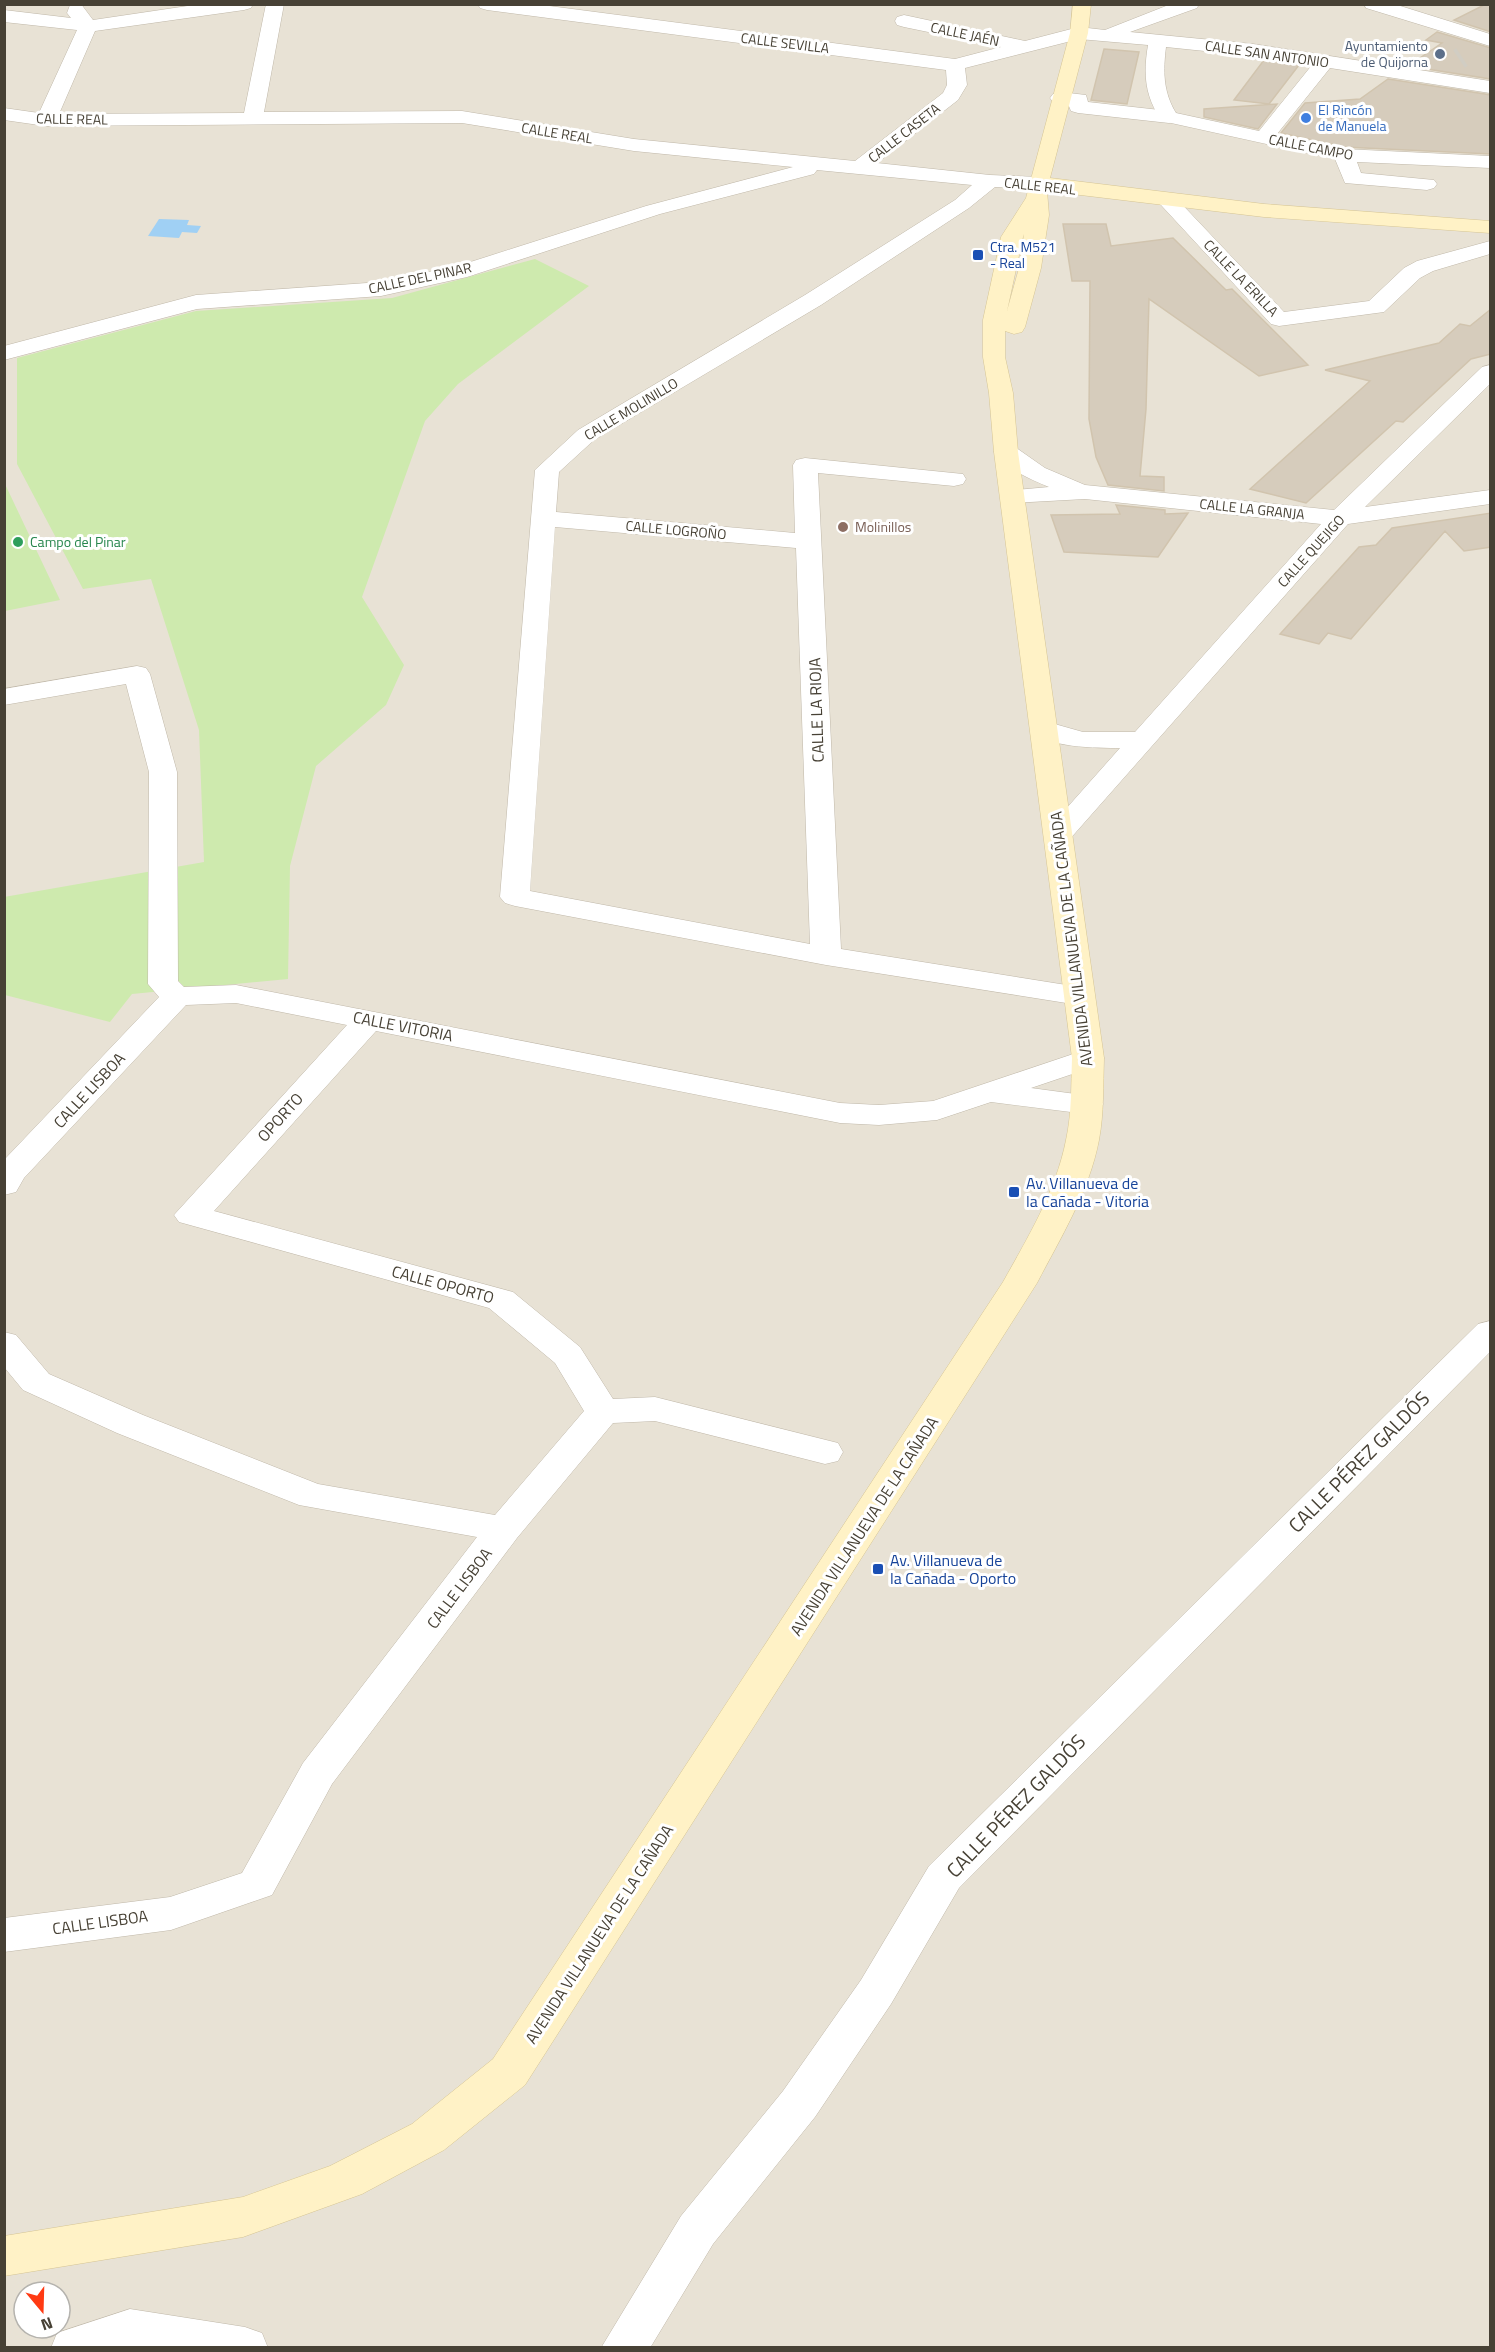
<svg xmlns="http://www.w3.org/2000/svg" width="1495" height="2352" font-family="'Titillium Web',sans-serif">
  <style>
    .residential { fill: #e8e2d5; fill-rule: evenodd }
    .green { fill: #ceeaae }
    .water { fill: #a0d0f4 }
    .building { fill: #d6ccbc; stroke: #d1c4ae; stroke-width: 1.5 }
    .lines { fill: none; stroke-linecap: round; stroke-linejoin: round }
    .minor-tunnel { stroke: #d1cdc3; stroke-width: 21; stroke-dasharray: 21 10; stroke-linecap: butt }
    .pedestrian-casing { stroke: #c0b8a9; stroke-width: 1 }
    .minor-casing { stroke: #c0b8a9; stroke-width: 1 }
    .secondary-casing { stroke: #d6c594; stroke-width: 1 }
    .pedestrian { fill: #fff; fill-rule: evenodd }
    .minor { fill: #fff; fill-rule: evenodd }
    .secondary { fill: #fff2c6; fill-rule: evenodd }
    .service-dot { fill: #5c6f8a; stroke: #fff; stroke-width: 2 }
    .shop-dot { fill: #3f7fe0; stroke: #fff; stroke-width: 2 }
    .transit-dot { fill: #1a4fb4; stroke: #fff; stroke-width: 2 }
    .education-dot { fill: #8d6e63; stroke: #fff; stroke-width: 2 }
    .leisure-dot { fill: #2e9e5b; stroke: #fff; stroke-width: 2 }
    .labels { text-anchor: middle; stroke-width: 6; stroke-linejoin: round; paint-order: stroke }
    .far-street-label { font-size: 14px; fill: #474135; stroke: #fff }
    .far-service-label { font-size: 14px; fill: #4e5e75; stroke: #fff; text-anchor: end }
    .far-shop-label { font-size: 14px; fill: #366cbe; stroke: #fff; text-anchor: start }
    .far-transit-label { font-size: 14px; fill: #164399; stroke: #fff; text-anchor: start }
    .far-education-label { font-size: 14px; fill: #785e54; stroke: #fff; text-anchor: start }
    .far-leisure-label { font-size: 14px; fill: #27864d; stroke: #fff; text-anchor: start }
    .street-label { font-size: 16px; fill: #474135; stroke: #fff }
    .transit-label { font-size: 16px; fill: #164399; stroke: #fff; text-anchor: start }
    .near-street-label { font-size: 20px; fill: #474135; stroke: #fff }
  </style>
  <rect width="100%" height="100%" fill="#f4f0e7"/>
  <!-- residential -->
  <path class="residential" d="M 5,5 L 1490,5 L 1490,2347 L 5,2348 ZM 24,2292 L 60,2292 L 60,2328 L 24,2328 Z"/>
  <!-- green -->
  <path class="green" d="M 535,259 L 589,286 L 458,384 L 425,421 L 362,597 L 404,665 L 386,705 L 316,766 L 290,866 L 288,979 L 132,994 L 110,1022 L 5,995 L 4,897 L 204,862 L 199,730 L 151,579 L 83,589 L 17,464 L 17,358 L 196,311 L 392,298 Z
    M 5,484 L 60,600 L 5,611 Z"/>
  <!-- water -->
  <path class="water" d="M 159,219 L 189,220 L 187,225 L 201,226 L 197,233 L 182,232 L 179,238 L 148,236 Z"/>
  <!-- building -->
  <path class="building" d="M 1486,4 L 1491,4 L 1491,32 L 1454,20 Z
    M 1437,32 L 1491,48 L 1491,79 L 1408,66 L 1442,43 L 1426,40 Z
    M 1104,49 L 1139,52 L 1127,104 L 1091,100 Z
    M 1264,60 L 1299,65 L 1269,104 L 1234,100 Z
    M 1388,79 L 1491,95 L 1491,154 L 1344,147 L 1281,133 L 1305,103 L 1360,99 Z
    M 1277,104 L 1258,129 L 1204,117 L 1204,109 Z
    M 1063,224 L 1106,224 L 1111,246 L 1173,238 L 1226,290 L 1232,289 L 1308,365 L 1259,376 L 1149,299 L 1146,409 L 1140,476 L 1164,477 L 1164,491 L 1108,485 L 1096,457 L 1089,419 L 1090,281 L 1072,281 Z
    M 1491,309 L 1491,354 L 1471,359 L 1403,422 L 1396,421 L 1306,503 L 1250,489 L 1370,381 L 1325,370 L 1439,343 L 1460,324 L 1470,326 Z
    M 1116,505 L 1165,510 L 1165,514 L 1188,513 L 1158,557 L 1064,552 L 1051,515 L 1120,514 Z
    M 1491,513 L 1491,547 L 1464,551 L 1445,531 L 1351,639 L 1328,633 L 1319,644 L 1280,634 L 1359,547 L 1376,545 L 1392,528 Z"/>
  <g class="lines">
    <!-- minor-tunnel -->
    <path class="minor-tunnel" d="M 1459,59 L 1462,57"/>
    <!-- pedestrian casing -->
    <g class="pedestrian-casing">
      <path id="pedestrian" d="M 1060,92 L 1086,95 L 1088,102 L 1169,111 L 1176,113 L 1179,117 L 1176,121 L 1169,123 L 1078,113 L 1071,111 L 1068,104 L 1053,102 L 1050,98 L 1053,94 Z"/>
    </g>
    <!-- minor casing -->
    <g class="minor-casing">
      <path id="minor" d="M 81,4 L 93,20 L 201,4 L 253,4 L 251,8 L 244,10 L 95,31 L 59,114 L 244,113 L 266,4 L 284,4 L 264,112 L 462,111 L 634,139 L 855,161 L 943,93 L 947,85 L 946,70 L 487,10 L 480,8 L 478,4 L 534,4 L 955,59 L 1001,47 L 904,27 L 897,25 L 895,21 L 897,17 L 904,15 L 1025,41 L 1079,27 L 1105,30 L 1171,4 L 1199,4 L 1197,8 L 1130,32 L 1253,44 L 1490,81 L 1490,93 L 1330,68 L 1277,134 L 1344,149 L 1490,156 L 1490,168 L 1357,162 L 1361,173 L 1434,180 L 1437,184 L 1434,188 L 1427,190 L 1345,183 L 1335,159 L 1162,121 C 1145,97 1143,75 1148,45 L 1079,39 L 965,68 L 967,85 L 958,100 L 877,163 L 990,175 L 1038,177 L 1045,179 L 1048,183 L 1045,187 L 1038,189 L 995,187 L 969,208 L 821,305 L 594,440 L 559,472 L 556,512 L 795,533 L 793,465 L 796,460 L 805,458 L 963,474 L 966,479 L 963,484 L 954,486 L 818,473 L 841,949 L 1079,987 L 1090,989 L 1094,996 L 1090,1003 L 1079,1005 L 826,965 L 515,906 L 505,903 L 500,897 L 535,470 L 578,430 L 805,295 L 955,200 L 972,185 L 817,170 L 814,174 L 660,214 L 467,277 L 381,296 L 197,309 L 4,360 L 4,346 L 196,295 L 381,282 L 461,265 L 646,206 L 793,167 L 634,151 L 462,123 L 46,126 L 4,120 L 4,108 L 39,113 L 77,30 L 4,22 L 4,10 L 71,18 L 67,13 L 70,5 ZM 1166,47 L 1253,56 L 1312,65 L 1259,131 L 1176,113 C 1163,92 1163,71 1166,47 ZM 555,527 L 796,548 L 810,944 L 530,891 Z
        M 1364,4 L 1394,4 L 1490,34 L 1490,46 L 1366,8 Z
        M 1168,195 L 1175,197 L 1284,312 L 1369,301 L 1404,268 L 1417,261 L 1490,241 L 1490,254 L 1433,271 L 1420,278 L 1384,312 L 1279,326 L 1271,324 L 1161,205 L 1157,201 L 1161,197 Z
        M 1490,365 L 1490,384 L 1365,507 L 1490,490 L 1490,504 L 1348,524 L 1069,840 L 1059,843 L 1049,840 L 1045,834 L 1049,828 L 1120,748 C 1099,748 1043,748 1030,729 L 1034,723 L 1044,721 L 1083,732 L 1135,732 L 1321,524 L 1085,499 L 1013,503 L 1004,501 L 1001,496 L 1004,491 L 1049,487 C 1030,479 1006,469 994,452 L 997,447 L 1006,445 L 1015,447 L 1045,468 L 1085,485 L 1334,510 L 1482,367 Z
        M 137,666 L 146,668 L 150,674 L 177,772 L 178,981 L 184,987 L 236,985 L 840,1103 L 879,1105 L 933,1101 L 1088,1049 L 1099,1051 L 1104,1058 L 1099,1065 L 1031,1088 L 1098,1097 L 1103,1104 L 1098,1111 L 1087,1114 L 991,1102 L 937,1120 L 879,1125 L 840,1123 L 376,1031 L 214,1211 L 513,1292 L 580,1347 L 613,1399 L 655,1397 L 838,1443 L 843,1452 L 838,1461 L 825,1464 L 655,1421 L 613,1423 L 517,1538 L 332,1784 L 272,1895 L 171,1930 L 4,1952 L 4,1918 L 170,1897 L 242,1873 L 303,1763 L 477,1537 L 299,1505 L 117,1433 L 23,1390 L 4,1367 L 4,1332 L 16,1335 L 49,1374 L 143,1415 L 318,1484 L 495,1515 L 584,1411 L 555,1363 L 489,1308 L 179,1222 L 174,1215 L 347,1025 L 236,1003 L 186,1005 L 24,1178 L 16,1192 L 4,1195 L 4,1160 L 159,997 L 148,984 L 149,772 L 126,684 L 4,705 L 4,689 Z
        M 1490,1321 L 1490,1352 L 959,1888 L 891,2004 L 815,2117 L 713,2244 L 650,2348 L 601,2348 L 681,2216 L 783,2091 L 861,1980 L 929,1866 L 1478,1324 Z
        M 130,2309 L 245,2327 L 262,2333 L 268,2348 L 51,2348 L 57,2333 Z"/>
    </g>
    <!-- secondary casing -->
    <g class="secondary-casing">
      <path id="secondary" d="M 1073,4 L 1091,4 L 1088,33 L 1050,178 L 1264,204 L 1490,221 L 1490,233 L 1264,217 L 1047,191 L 1049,215 L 1041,268 L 1025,327 L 1022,332 L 1014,334 L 1005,331 L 1005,357 L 1013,393 L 1018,452 L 1104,1058 C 1103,1085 1104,1113 1099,1140 C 1089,1192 1061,1237 1037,1283 L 525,2085 L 444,2150 L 362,2194 L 243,2237 L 4,2276 L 4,2236 L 243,2197 L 330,2166 L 412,2124 L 493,2059 L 1003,1282 C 1028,1237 1056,1191 1066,1140 C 1072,1113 1071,1085 1072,1058 L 994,452 L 989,393 L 983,357 L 983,320 L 1001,237 L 1026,198 L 1070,33 ZM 1024,234 L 1019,268 L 1007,311 L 1023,237 Z"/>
    </g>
    <!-- pedestrian -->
    <use href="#pedestrian" class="pedestrian"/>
    <!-- minor -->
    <use href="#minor" class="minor"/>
    <!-- secondary -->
    <use href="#secondary" class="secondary"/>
  </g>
  <!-- markers -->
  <circle class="service-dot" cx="1440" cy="54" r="6"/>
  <circle class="shop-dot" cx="1306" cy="118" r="6"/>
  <g class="transit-dot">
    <rect x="972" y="249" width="12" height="12" rx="3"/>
    <rect x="1008" y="1186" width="12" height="12" rx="3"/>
    <rect x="872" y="1563" width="12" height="12" rx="3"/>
  </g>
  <circle class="education-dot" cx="843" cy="527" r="6"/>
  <circle class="leisure-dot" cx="18" cy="542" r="6"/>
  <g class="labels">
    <!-- far-street labels -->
    <g class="far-street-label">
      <text transform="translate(965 34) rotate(12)" y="5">CALLE JAÉN</text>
      <text transform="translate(785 43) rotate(7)" y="5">CALLE SEVILLA</text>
      <text transform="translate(1267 54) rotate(8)" y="5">CALLE SAN ANTONIO</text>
      <text transform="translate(72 119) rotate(1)" y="5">CALLE REAL</text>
      <text transform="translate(557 133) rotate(9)" y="5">CALLE REAL</text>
      <text transform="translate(904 133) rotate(-38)" y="5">CALLE CASETA</text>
      <text transform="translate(1311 147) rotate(11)" y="5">CALLE CAMPO</text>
      <text transform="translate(1040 186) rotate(6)" y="5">CALLE REAL</text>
      <text transform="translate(420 278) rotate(-12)" y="5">CALLE DEL PINAR</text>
      <text transform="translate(1241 278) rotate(46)" y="5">CALLE LA ERILLA</text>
      <text transform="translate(631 409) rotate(-31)" y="5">CALLE MOLINILLO</text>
      <text transform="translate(1252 509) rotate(6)" y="5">CALLE LA GRANJA</text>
      <text transform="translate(676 530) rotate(5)" y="5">CALLE LOGROÑO</text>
      <text transform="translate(1311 551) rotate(-48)" y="5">CALLE QUEJIGO</text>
    </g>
    <!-- far-service labels -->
    <g class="far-service-label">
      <text x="1428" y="51">Ayuntamiento<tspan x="1428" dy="16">de Quijorna</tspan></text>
    </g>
    <!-- far-shop labels -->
    <g class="far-shop-label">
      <text x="1318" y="115">El Rincón<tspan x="1318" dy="16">de Manuela</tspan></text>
    </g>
    <!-- far-transit labels -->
    <g class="far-transit-label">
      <text x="990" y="252">Ctra. M521<tspan x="990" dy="16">- Real</tspan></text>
    </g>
    <!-- far-education labels -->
    <g class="far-education-label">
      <text x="855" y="532">Molinillos</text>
    </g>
    <!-- far-leisure labels -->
    <g class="far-leisure-label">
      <text x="30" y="547">Campo del Pinar</text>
    </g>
    <!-- street labels -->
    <g class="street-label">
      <text transform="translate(816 710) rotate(-92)" y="6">CALLE LA RIOJA</text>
      <text transform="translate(1071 939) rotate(-97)" y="6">AVENIDA VILLANUEVA DE LA CAÑADA</text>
      <text transform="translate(403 1026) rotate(11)" y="6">CALLE VITORIA</text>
      <text transform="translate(89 1090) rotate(-47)" y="6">CALLE LISBOA</text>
      <text transform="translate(280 1117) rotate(-48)" y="6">OPORTO</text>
      <text transform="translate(443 1284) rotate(15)" y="6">CALLE OPORTO</text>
      <text transform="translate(864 1526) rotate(-57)" y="6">AVENIDA VILLANUEVA DE LA CAÑADA</text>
      <text transform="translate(459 1588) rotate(-53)" y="6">CALLE LISBOA</text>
      <text transform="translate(100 1922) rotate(-8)" y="6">CALLE LISBOA</text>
      <text transform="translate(599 1934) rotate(-57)" y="6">AVENIDA VILLANUEVA DE LA CAÑADA</text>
    </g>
    <!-- transit labels -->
    <g class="transit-label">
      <text x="1026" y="1189">Av. Villanueva de<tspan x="1026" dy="18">la Cañada - Vitoria</tspan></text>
      <text x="890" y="1566">Av. Villanueva de<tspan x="890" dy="18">la Cañada - Oporto</tspan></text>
    </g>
    <!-- near-street labels -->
    <g class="near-street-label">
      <text transform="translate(1359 1462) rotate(-45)" y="7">CALLE PÉREZ GALDÓS</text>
      <text transform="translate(1016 1806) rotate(-46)" y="7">CALLE PÉREZ GALDÓS</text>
    </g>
  </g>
  <!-- border -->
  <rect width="1495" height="2352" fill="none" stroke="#474135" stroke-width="12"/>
  <!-- north arrow -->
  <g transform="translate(42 2310) rotate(161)"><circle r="28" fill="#ffffff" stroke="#b5b3ae" stroke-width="1.5"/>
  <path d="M0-4.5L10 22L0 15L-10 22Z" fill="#ff3a13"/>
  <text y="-9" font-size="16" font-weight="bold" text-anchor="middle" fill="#474135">N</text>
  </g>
</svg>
